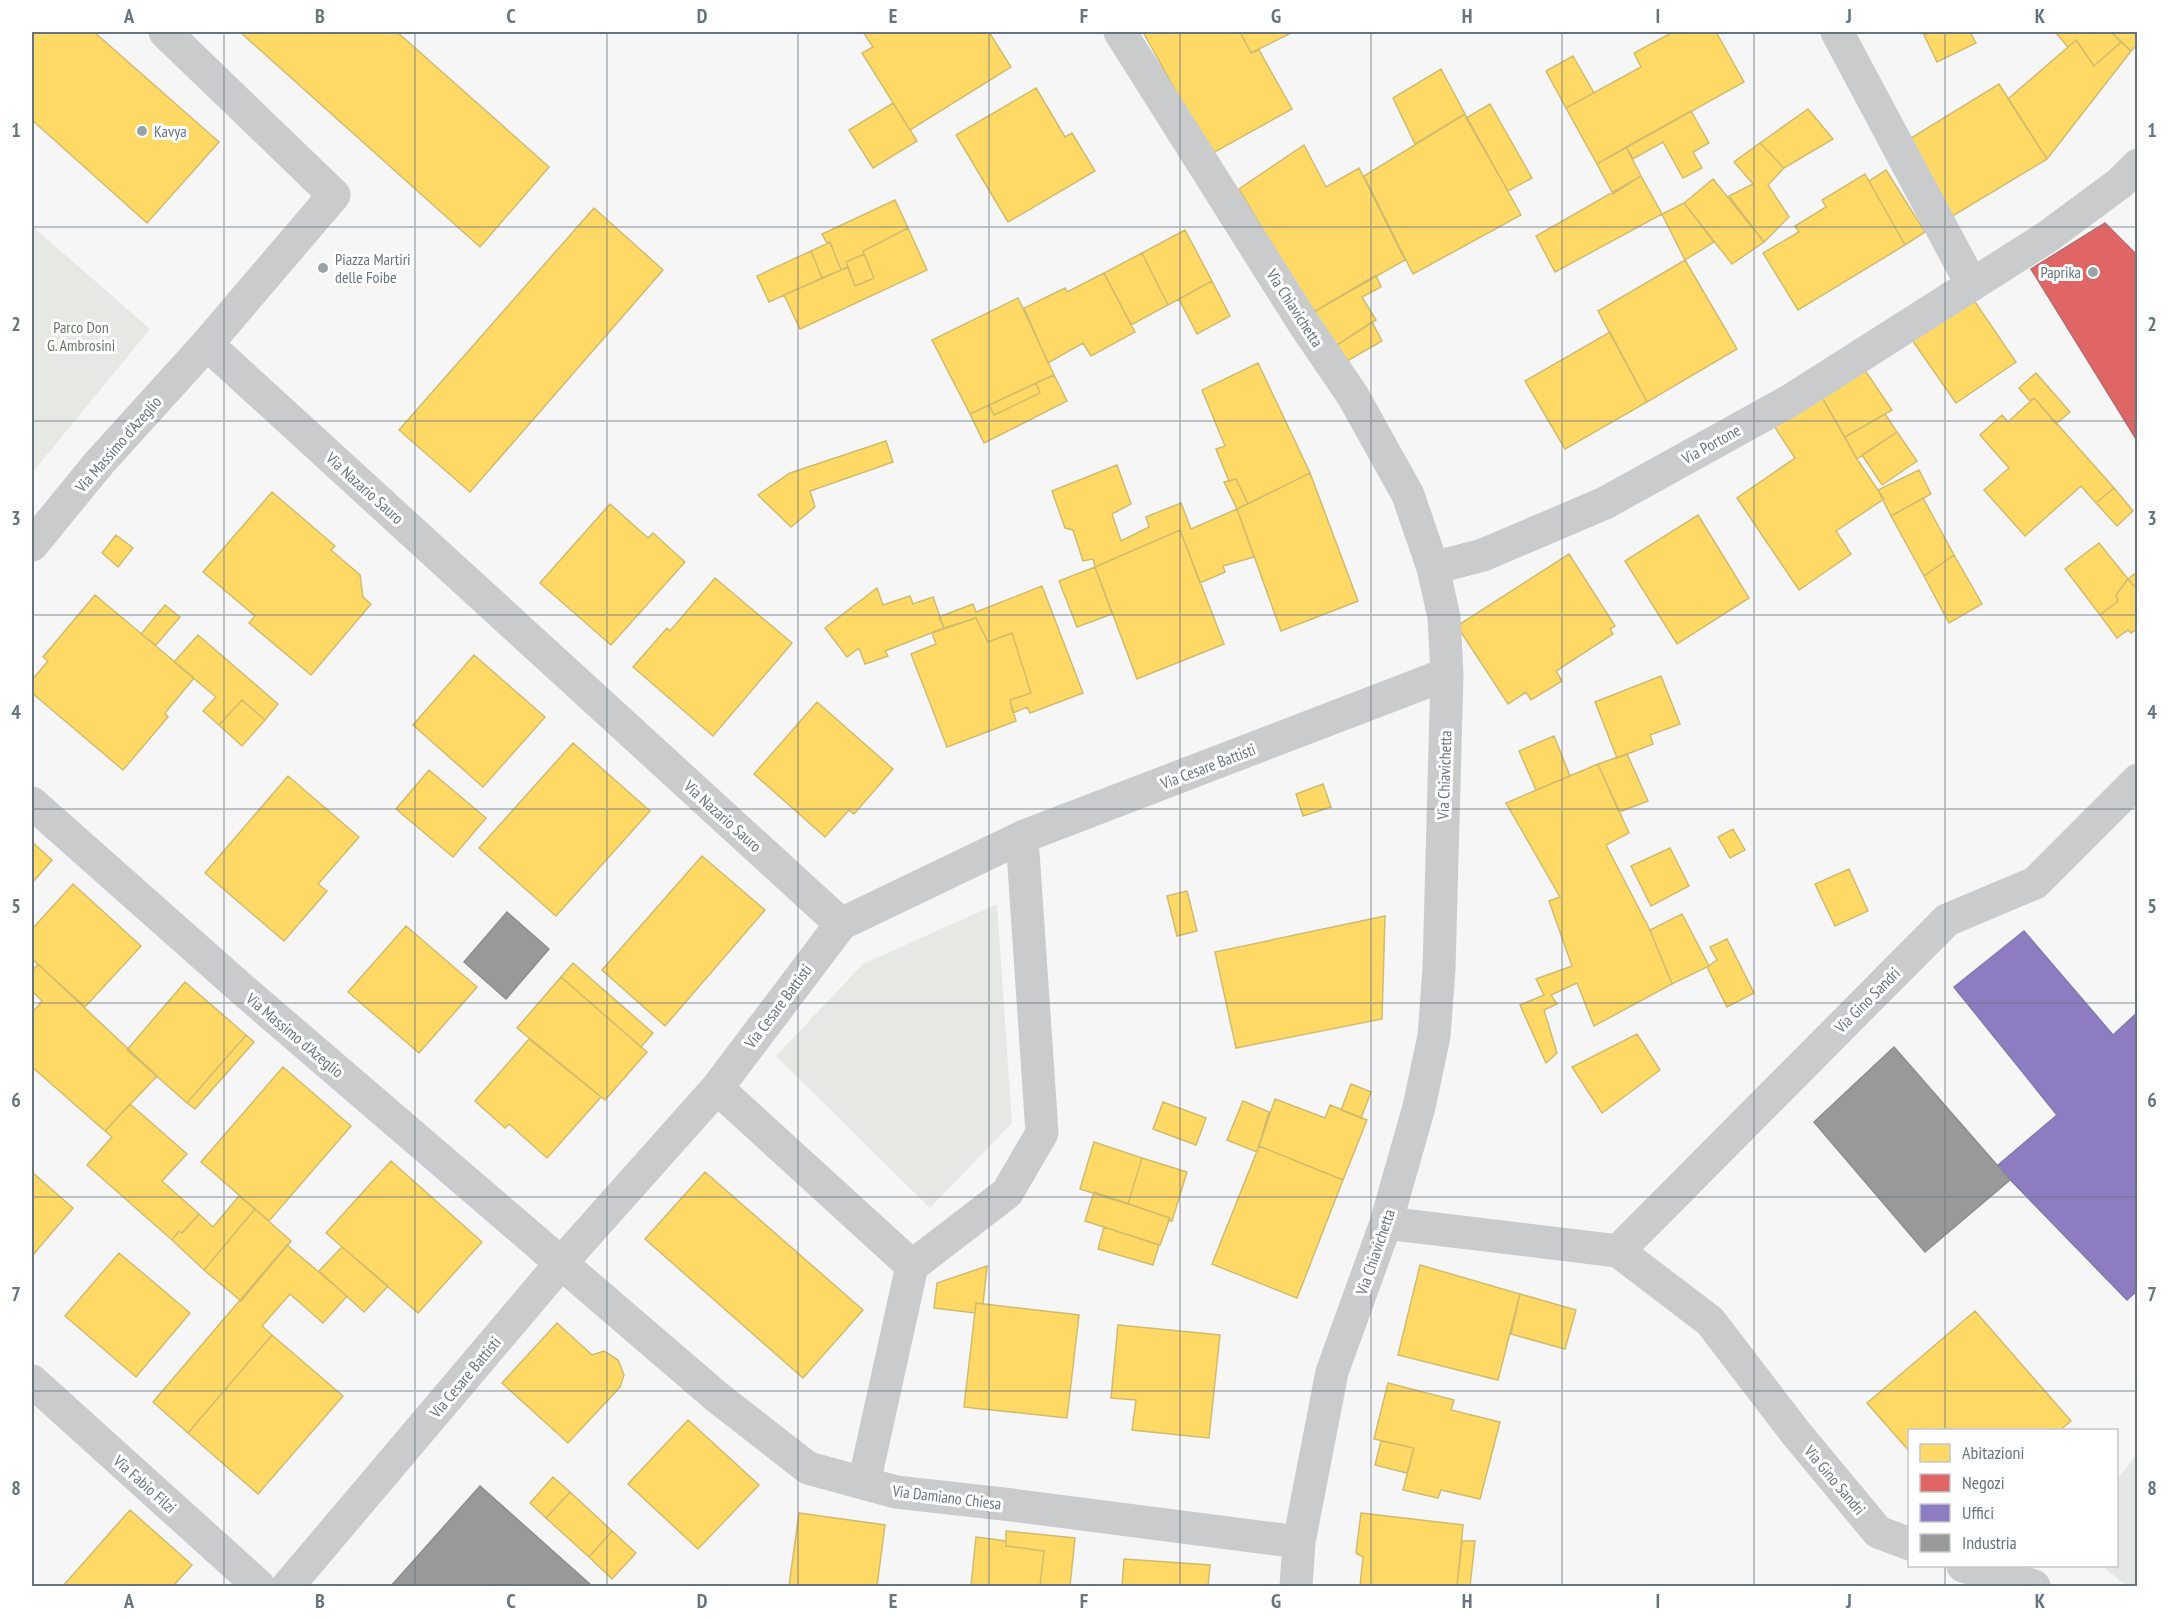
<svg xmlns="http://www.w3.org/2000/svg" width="2169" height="1618" font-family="'PT Sans Narrow',sans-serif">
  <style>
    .built { fill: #e5e7e6 }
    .green { fill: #e6e8e4 }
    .homes { fill: #ffd966; stroke: #d1bb6d; stroke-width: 1.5 }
    .shops { fill: #e06666; stroke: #bb6a6d; stroke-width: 1.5 }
    .offices { fill: #8e7cc3; stroke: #827aae; stroke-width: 1.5 }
    .industry { fill: #999; stroke: #8a8e91; stroke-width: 1.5 }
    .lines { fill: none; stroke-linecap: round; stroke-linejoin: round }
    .minor { stroke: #c9cbcc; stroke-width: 33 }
    .grid { fill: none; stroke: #66757d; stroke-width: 1.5; stroke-opacity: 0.55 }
    .poi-dot { fill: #98a2a7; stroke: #fff; stroke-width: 2 }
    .labels { text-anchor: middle; stroke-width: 6; stroke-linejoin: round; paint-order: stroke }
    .poi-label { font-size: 16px; fill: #66757d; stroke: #fff; text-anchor: start }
    .street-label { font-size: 16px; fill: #66757d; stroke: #fff }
    .park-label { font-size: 16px; fill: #687664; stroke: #fff }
    .neatline { fill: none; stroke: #66757d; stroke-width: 2 }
    .grid-label { font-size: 20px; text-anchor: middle; font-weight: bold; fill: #66757d }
  </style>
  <rect width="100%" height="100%" fill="#f6f6f6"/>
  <!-- built -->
  <path class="built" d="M 2137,1454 L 2137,1586 L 2127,1586 L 2102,1566 L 2116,1566 L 2117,1480 Z"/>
  <!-- green -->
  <path class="green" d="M 32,226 L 150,329 L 32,473 Z
    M 997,904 L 1012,1123 L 930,1208 L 776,1056 L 863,964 Z"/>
  <!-- homes -->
  <path class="homes" d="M 32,32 L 94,32 L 219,142 L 147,223 L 32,120 Z
    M 240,32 L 397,32 L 549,167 L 480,247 Z
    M 863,32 L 989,32 L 1011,67 L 910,130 L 862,53 L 873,47 Z
    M 1143,32 L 1240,32 L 1251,53 L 1259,50 L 1292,109 L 1211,154 Z
    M 1240,32 L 1293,32 L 1251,53 Z
    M 1673,32 L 1716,32 L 1744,82 L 1597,164 L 1566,108 L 1641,67 L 1634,53 Z
    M 1931,32 L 1970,32 L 1976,43 L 1937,62 L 1924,35 Z
    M 2055,32 L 2111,32 L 2121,42 L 2094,66 L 2076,40 L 2068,47 Z
    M 2111,32 L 2138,32 L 2138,44 L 2131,51 Z
    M 2076,40 L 2094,66 L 2121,42 L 2131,51 L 2047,159 L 2008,99 Z
    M 1573,56 L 1594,93 L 1566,108 L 1546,71 Z
    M 1441,69 L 1465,114 L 1415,144 L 1393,98 Z
    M 1999,84 L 2047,159 L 1946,220 L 1903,143 Z
    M 1036,88 L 1065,137 L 1072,133 L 1095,171 L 1008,222 L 956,135 Z
    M 893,103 L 917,141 L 873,168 L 849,130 Z
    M 1490,104 L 1532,178 L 1508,191 L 1466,118 Z
    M 1808,109 L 1833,139 L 1784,168 L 1760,143 Z
    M 1691,111 L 1709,143 L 1693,152 L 1702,168 L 1683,178 L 1663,142 L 1633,159 L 1626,147 Z
    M 1465,114 L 1521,215 L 1413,274 L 1364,176 Z
    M 1760,143 L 1784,168 L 1768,185 L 1789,217 L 1764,242 L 1729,196 L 1753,184 L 1734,162 Z
    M 1304,145 L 1326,187 L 1359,168 L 1405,260 L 1312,313 L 1239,189 Z
    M 1626,147 L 1641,176 L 1613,194 L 1597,164 Z
    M 1886,170 L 1925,232 L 1905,245 L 1869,181 Z
    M 1865,174 L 1905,245 L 1798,310 L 1763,253 L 1799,232 L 1795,226 L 1826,207 L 1822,200 Z
    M 1641,176 L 1662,214 L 1555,272 L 1536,236 Z
    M 1713,179 L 1764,242 L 1732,264 L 1684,203 Z
    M 895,200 L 908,228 L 863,251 L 864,254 L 846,262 L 848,267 L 841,270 L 830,242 L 827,243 L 822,234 Z
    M 1684,203 L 1714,242 L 1685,260 L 1662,214 Z
    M 594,208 L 663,270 L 470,492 L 399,430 Z
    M 908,228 L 927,270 L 800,329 L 784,295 L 848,267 L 855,286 L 874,278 L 863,251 Z
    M 1185,230 L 1212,281 L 1168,305 L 1142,253 Z
    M 830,242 L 841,270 L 822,278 L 811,251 Z
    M 811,251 L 822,278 L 769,302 L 757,276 Z
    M 1142,253 L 1168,305 L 1131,325 L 1104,273 Z
    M 864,254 L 874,278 L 855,286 L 846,262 Z
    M 1685,260 L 1737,349 L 1647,402 L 1598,311 Z
    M 1104,273 L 1135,332 L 1091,356 L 1083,343 L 1048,363 L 1024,308 L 1065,288 L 1067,292 Z
    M 1376,275 L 1381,287 L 1362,297 L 1376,320 L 1334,347 L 1312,313 Z
    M 1212,281 L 1230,316 L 1197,334 L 1179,299 Z
    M 1018,298 L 1054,375 L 970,414 L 932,340 Z
    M 1973,299 L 2016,362 L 1956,403 L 1912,340 Z
    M 1372,322 L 1382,341 L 1347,361 L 1334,347 Z
    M 1610,332 L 1647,402 L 1565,449 L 1525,381 Z
    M 1258,363 L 1310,473 L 1248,504 L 1236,479 L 1229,481 L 1216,449 L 1225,446 L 1202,390 Z
    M 1862,366 L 1892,410 L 1845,437 L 1820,394 Z
    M 2036,373 L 2070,412 L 2056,424 L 2034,398 L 2030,401 L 2019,388 Z
    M 1054,375 L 1067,401 L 984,443 L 970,414 L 989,405 L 994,415 L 1040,393 L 1036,383 Z
    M 1036,383 L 1040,393 L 994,415 L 989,405 Z
    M 1820,394 L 1857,459 L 1884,499 L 1836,531 L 1851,554 L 1799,590 L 1737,498 L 1795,458 L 1774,426 Z
    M 2034,398 L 2114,488 L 2096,503 L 2081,486 L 2025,536 L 1984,490 L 2009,468 L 1980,435 L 2002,415 L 2008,422 Z
    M 1885,414 L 1897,432 L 1857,459 L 1845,437 Z
    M 1897,432 L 1917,461 L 1882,485 L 1862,455 Z
    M 886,441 L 893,462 L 810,491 L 815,507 L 791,527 L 758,495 L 790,473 Z
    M 1117,465 L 1131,504 L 1112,514 L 1121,541 L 1149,527 L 1146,517 L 1181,503 L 1191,529 L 1237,509 L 1254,557 L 1223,566 L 1225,572 L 1200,583 L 1180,530 L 1095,567 L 1093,559 L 1083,561 L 1073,530 L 1065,528 L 1052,491 Z
    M 1919,470 L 1931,494 L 1891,516 L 1878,490 Z
    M 1310,473 L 1358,601 L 1281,631 L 1237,509 Z
    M 1236,479 L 1248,504 L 1237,509 L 1224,482 Z
    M 2114,488 L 2133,511 L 2117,526 L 2096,503 Z
    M 272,492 L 335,546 L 331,550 L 360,575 L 363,597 L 371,604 L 311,675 L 249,623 L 255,616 L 203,572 Z
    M 1923,498 L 1954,555 L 1924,576 L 1891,516 Z
    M 610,504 L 648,538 L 653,533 L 685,562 L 611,645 L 540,583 Z
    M 1698,515 L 1749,598 L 1677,644 L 1625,561 Z
    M 1180,530 L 1224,644 L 1137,679 L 1095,567 Z
    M 116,535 L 133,548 L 118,567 L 102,553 Z
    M 2099,543 L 2128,579 L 2116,595 L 2118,601 L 2100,615 L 2065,569 Z
    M 1569,554 L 1615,626 L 1610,629 L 1613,634 L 1556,671 L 1562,681 L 1531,700 L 1526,692 L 1508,704 L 1457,626 Z
    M 1954,555 L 1982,604 L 1949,623 L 1924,576 Z
    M 1095,567 L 1112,614 L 1077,627 L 1059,581 Z
    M 2138,571 L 2138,590 L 2128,579 Z
    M 715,578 L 792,643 L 713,736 L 633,667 L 667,628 L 670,631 Z
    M 2128,579 L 2138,590 L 2138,628 L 2131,633 L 2128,630 L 2117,638 L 2100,615 L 2118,601 L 2116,595 Z
    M 1042,586 L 1083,693 L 1030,713 L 1027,707 L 1013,713 L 1010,700 L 1031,693 L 1012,633 L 988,642 L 976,618 L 944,628 L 939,617 L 973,604 L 976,612 Z
    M 877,588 L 883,605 L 910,596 L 913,604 L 933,597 L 944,628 L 885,651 L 888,656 L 865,664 L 859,648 L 847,657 L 825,628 Z
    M 95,595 L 194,678 L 165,713 L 168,717 L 123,770 L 32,693 L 32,680 L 48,661 L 43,657 Z
    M 165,605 L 180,617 L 156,645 L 141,634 Z
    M 976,618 L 988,642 L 1012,633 L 1031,693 L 1010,700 L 1016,721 L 947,747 L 911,654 L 936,644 L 932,633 Z
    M 198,635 L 278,704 L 265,720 L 242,700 L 219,725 L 203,711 L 216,697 L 174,662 Z
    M 474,655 L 545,717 L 483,787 L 413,725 Z
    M 1661,676 L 1680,724 L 1650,735 L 1653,744 L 1617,758 L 1595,702 Z
    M 242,700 L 265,720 L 242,746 L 219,725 Z
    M 817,702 L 893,769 L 854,814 L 849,810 L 825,837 L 754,774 Z
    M 1554,736 L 1570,776 L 1536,790 L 1519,751 Z
    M 573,743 L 650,811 L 556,916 L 479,848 Z
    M 1627,754 L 1648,801 L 1619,812 L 1598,764 Z
    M 1598,764 L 1629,833 L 1606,845 L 1650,930 L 1672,984 L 1594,1026 L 1577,983 L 1551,995 L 1557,1004 L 1544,1010 L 1557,1053 L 1546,1063 L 1520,1005 L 1544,995 L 1536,979 L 1572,966 L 1549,901 L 1560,897 L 1506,803 Z
    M 429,770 L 486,818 L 453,857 L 396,809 Z
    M 288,776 L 359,837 L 318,884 L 327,891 L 284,941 L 205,873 Z
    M 1323,784 L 1331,807 L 1303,816 L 1296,794 Z
    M 1733,829 L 1745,850 L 1730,858 L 1718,837 Z
    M 32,842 L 52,860 L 32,883 Z
    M 1670,848 L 1689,886 L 1651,906 L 1631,866 Z
    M 702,856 L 765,910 L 665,1026 L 602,970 Z
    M 1849,869 L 1868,911 L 1835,926 L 1815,884 Z
    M 73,884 L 141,946 L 85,1007 L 32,959 L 32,929 Z
    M 1187,891 L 1197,931 L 1177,936 L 1167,896 Z
    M 1682,914 L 1709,966 L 1672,984 L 1650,930 Z
    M 1385,916 L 1382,1019 L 1236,1048 L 1215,952 Z
    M 406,926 L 477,987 L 419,1053 L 348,992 Z
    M 1727,939 L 1754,993 L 1727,1007 L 1707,967 L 1717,960 L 1710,947 Z
    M 573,963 L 653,1033 L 641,1047 L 561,977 Z
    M 38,964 L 157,1076 L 105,1131 L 32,1067 L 32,1013 L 42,1001 L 32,991 L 32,971 Z
    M 561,977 L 647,1052 L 605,1100 L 517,1028 Z
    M 185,982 L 246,1035 L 187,1103 L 127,1050 Z
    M 1637,1034 L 1660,1070 L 1602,1113 L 1572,1067 Z
    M 246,1035 L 254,1042 L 195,1109 L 187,1103 Z
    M 529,1039 L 601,1097 L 547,1158 L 509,1124 L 505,1128 L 475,1101 Z
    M 283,1067 L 351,1126 L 269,1221 L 201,1162 Z
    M 1351,1084 L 1371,1092 L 1361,1118 L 1341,1110 Z
    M 1275,1099 L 1325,1118 L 1330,1105 L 1367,1120 L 1343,1180 L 1259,1146 Z
    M 1243,1101 L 1269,1112 L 1257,1152 L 1227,1140 Z
    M 1163,1102 L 1206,1118 L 1196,1145 L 1153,1129 Z
    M 130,1104 L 187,1154 L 162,1181 L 199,1214 L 182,1233 L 179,1231 L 172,1240 L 87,1165 L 112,1137 L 105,1131 Z
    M 1094,1142 L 1142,1158 L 1128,1204 L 1080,1189 Z
    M 1259,1146 L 1343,1180 L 1297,1298 L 1212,1264 Z
    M 1142,1158 L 1187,1172 L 1172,1221 L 1168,1220 L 1170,1218 L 1128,1204 Z
    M 391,1161 L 482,1242 L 418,1313 L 326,1233 Z
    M 32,1172 L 73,1208 L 32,1256 Z
    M 705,1172 L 863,1310 L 803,1378 L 645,1239 Z
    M 1094,1192 L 1170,1218 L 1160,1245 L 1085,1221 Z
    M 239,1196 L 255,1209 L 204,1270 L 172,1240 L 179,1231 L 182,1233 L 199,1214 L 213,1227 Z
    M 255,1209 L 291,1241 L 241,1301 L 204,1270 Z
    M 1104,1227 L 1159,1245 L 1153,1265 L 1098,1249 Z
    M 287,1245 L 347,1296 L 323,1323 L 290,1294 L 262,1326 L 272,1335 L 188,1433 L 153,1402 Z
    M 342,1247 L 388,1286 L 364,1312 L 319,1271 Z
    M 119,1253 L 190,1313 L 136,1377 L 65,1316 Z
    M 1420,1265 L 1520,1294 L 1498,1380 L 1398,1355 Z
    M 987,1266 L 983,1304 L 976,1303 L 975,1313 L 934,1308 L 937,1283 Z
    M 1520,1294 L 1576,1310 L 1565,1349 L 1511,1334 Z
    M 976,1303 L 1079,1315 L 1067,1418 L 964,1407 Z
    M 1975,1311 L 2071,1421 L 2060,1430 L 1910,1430 L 1910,1452 L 1867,1403 Z
    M 557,1323 L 592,1355 L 604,1351 L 618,1360 L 624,1375 L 620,1387 L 568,1443 L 502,1383 Z
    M 1118,1325 L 1220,1335 L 1209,1438 L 1132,1430 L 1136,1400 L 1111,1398 Z
    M 272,1335 L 343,1396 L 258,1494 L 188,1433 Z
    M 1388,1383 L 1454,1400 L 1451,1410 L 1500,1422 L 1480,1499 L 1441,1490 L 1438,1498 L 1403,1490 L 1414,1448 L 1374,1439 Z
    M 688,1420 L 759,1485 L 698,1549 L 628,1484 Z
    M 1381,1441 L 1414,1448 L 1407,1473 L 1375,1465 Z
    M 553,1477 L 570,1492 L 546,1518 L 530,1503 Z
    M 570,1492 L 612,1531 L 589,1557 L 546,1518 Z
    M 130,1510 L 192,1565 L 173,1586 L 63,1586 Z
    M 799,1513 L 885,1525 L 877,1586 L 789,1586 Z
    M 1361,1513 L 1463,1525 L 1457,1586 L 1360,1586 L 1363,1557 L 1356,1553 Z
    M 612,1531 L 636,1553 L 612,1579 L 589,1557 Z
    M 1006,1531 L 1075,1538 L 1070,1586 L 1040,1586 L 1044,1551 L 1006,1546 Z
    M 976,1537 L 1006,1541 L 1006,1546 L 1044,1551 L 1040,1586 L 971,1586 Z
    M 1462,1541 L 1475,1541 L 1470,1586 L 1457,1586 Z
    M 1124,1559 L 1210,1565 L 1208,1586 L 1122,1586 Z"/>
  <!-- shops -->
  <path class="shops" d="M 2105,223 L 2138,256 L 2138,442 L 2031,269 Z"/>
  <!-- offices -->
  <path class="offices" d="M 2024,931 L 2113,1035 L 2138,1012 L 2138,1290 L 2127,1300 L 1997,1166 L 2057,1115 L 1954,987 Z"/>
  <!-- industry -->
  <path class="industry" d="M 507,912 L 549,949 L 506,999 L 464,962 Z
    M 1894,1047 L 2010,1180 L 1925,1252 L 1814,1122 Z
    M 480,1486 L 592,1586 L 391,1586 Z"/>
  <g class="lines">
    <!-- minor -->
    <path class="minor" d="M 165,32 L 334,195 L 207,344 L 841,924
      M 1120,32 L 1304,324 L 1353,396 L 1408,495 L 1433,568 L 1444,617 L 1447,674 L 1439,969 L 1434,1036 L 1419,1107 L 1386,1223 L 1332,1372 L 1299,1542 L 1296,1586
      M 1837,32 L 1972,285
      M 32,545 L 99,463 L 207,344
      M 1433,568 L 1483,555 L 1605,503 L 1791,400 L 2047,237 L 2120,183 L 2138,165
      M 32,803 L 243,990 L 717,1397 L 808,1468 L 896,1492 L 1012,1505 L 1299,1542
      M 717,1088 L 912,1266
      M 1386,1223 L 1618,1251 L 1710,1321 L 1795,1432 L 1878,1532 L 1910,1544
      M 1618,1251 L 1947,920 L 2035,883 L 2138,780
      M 32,1381 L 259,1586
      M 864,1483 L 912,1266 L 1007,1193 L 1042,1133 L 1022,837
      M 1963,1566 L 2034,1586
      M 288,1586 L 562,1262 L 717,1088 L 841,924 L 1022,837 L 1447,674"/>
  </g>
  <!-- grid -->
  <path class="grid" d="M 224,32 L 224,1586M 415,32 L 415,1586M 607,32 L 607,1586M 798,32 L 798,1586M 989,32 L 989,1586M 1180,32 L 1180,1586M 1371,32 L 1371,1586M 1562,32 L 1562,1586M 1754,32 L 1754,1586M 1945,32 L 1945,1430M 32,227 L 2138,227M 32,421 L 2138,421M 32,615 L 2138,615M 32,809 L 2138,809M 32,1003 L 2138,1003M 32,1197 L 2138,1197M 32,1391 L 2138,1391M 1945,1566 L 1945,1586"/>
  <!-- markers -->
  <g class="poi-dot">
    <circle cx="142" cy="131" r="6"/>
    <circle cx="323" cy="268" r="6"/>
    <circle cx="2093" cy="272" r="6"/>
  </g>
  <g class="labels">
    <!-- poi labels -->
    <g class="poi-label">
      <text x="154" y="137">Kavya</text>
      <text x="335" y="265">Piazza Martiri<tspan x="335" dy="18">delle Foibe</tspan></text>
      <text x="2081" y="278" text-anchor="end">Paprika</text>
    </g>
    <!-- street labels -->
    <g class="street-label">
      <text transform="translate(1295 308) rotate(57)" y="6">Via Chiavichetta</text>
      <text transform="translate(118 444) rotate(-49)" y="6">Via Massimo d'Azeglio</text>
      <text transform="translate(1711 444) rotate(-29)" y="6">Via Portone</text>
      <text transform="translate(365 488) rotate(42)" y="6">Via Nazario Sauro</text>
      <text transform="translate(1208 766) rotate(-21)" y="6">Via Cesare Battisti</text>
      <text transform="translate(1444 775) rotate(-88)" y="6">Via Chiavichetta</text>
      <text transform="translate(723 816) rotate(42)" y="6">Via Nazario Sauro</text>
      <text transform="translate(1867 1000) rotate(-45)" y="6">Via Gino Sandri</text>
      <text transform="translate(778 1006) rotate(-53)" y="6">Via Cesare Battisti</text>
      <text transform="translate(295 1035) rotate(40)" y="6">Via Massimo d'Azeglio</text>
      <text transform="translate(1375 1252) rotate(-71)" y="6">Via Chiavichetta</text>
      <text transform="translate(465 1377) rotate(-50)" y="6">Via Cesare Battisti</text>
      <text transform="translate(1835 1480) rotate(50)" y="6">Via Gino Sandri</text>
      <text transform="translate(145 1484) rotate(42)" y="6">Via Fabio Filzi</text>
      <text transform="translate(947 1497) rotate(7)" y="6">Via Damiano Chiesa</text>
    </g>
    <!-- park labels -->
    <g class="park-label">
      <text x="81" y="333">Parco Don<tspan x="81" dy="18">G. Ambrosini</tspan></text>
    </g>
  </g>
  <!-- border -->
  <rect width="2169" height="1618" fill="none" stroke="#ffffff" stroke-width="66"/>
  <!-- legend -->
  <rect x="1908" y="1429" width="210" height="138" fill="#ffffff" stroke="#c2c8cb" stroke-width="1.5"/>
  <rect x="1920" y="1444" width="30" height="18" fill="#ffd966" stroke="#c2c8cb" stroke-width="1.5"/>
  <text x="1962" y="1459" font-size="18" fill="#66757d">Abitazioni</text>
  <rect x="1920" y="1474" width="30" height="18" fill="#e06666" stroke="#c2c8cb" stroke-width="1.5"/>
  <text x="1962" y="1489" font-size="18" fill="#66757d">Negozi</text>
  <rect x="1920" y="1504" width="30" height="18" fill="#8e7cc3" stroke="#c2c8cb" stroke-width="1.5"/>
  <text x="1962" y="1519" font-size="18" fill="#66757d">Uffici</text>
  <rect x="1920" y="1534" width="30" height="18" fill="#999999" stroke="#c2c8cb" stroke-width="1.5"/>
  <text x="1962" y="1549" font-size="18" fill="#66757d">Industria</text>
  <rect x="33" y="33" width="2103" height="1552" class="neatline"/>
  <g class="grid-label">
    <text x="129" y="23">A</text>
    <text x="320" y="23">B</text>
    <text x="511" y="23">C</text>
    <text x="702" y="23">D</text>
    <text x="893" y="23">E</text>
    <text x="1084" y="23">F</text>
    <text x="1276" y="23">G</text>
    <text x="1467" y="23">H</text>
    <text x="1658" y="23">I</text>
    <text x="1849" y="23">J</text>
    <text x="2040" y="23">K</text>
    <text x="16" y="137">1</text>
    <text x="2152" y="137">1</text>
    <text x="16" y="331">2</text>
    <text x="2152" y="331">2</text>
    <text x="16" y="525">3</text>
    <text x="2152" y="525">3</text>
    <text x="16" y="719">4</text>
    <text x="2152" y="719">4</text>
    <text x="16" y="913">5</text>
    <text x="2152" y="913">5</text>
    <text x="16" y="1107">6</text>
    <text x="2152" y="1107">6</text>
    <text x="16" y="1301">7</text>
    <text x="2152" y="1301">7</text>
    <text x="16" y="1495">8</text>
    <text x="2152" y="1495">8</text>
    <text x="129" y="1608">A</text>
    <text x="320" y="1608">B</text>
    <text x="511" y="1608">C</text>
    <text x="702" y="1608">D</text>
    <text x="893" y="1608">E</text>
    <text x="1084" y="1608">F</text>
    <text x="1276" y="1608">G</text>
    <text x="1467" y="1608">H</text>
    <text x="1658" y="1608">I</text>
    <text x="1849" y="1608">J</text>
    <text x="2040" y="1608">K</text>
  </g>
</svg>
